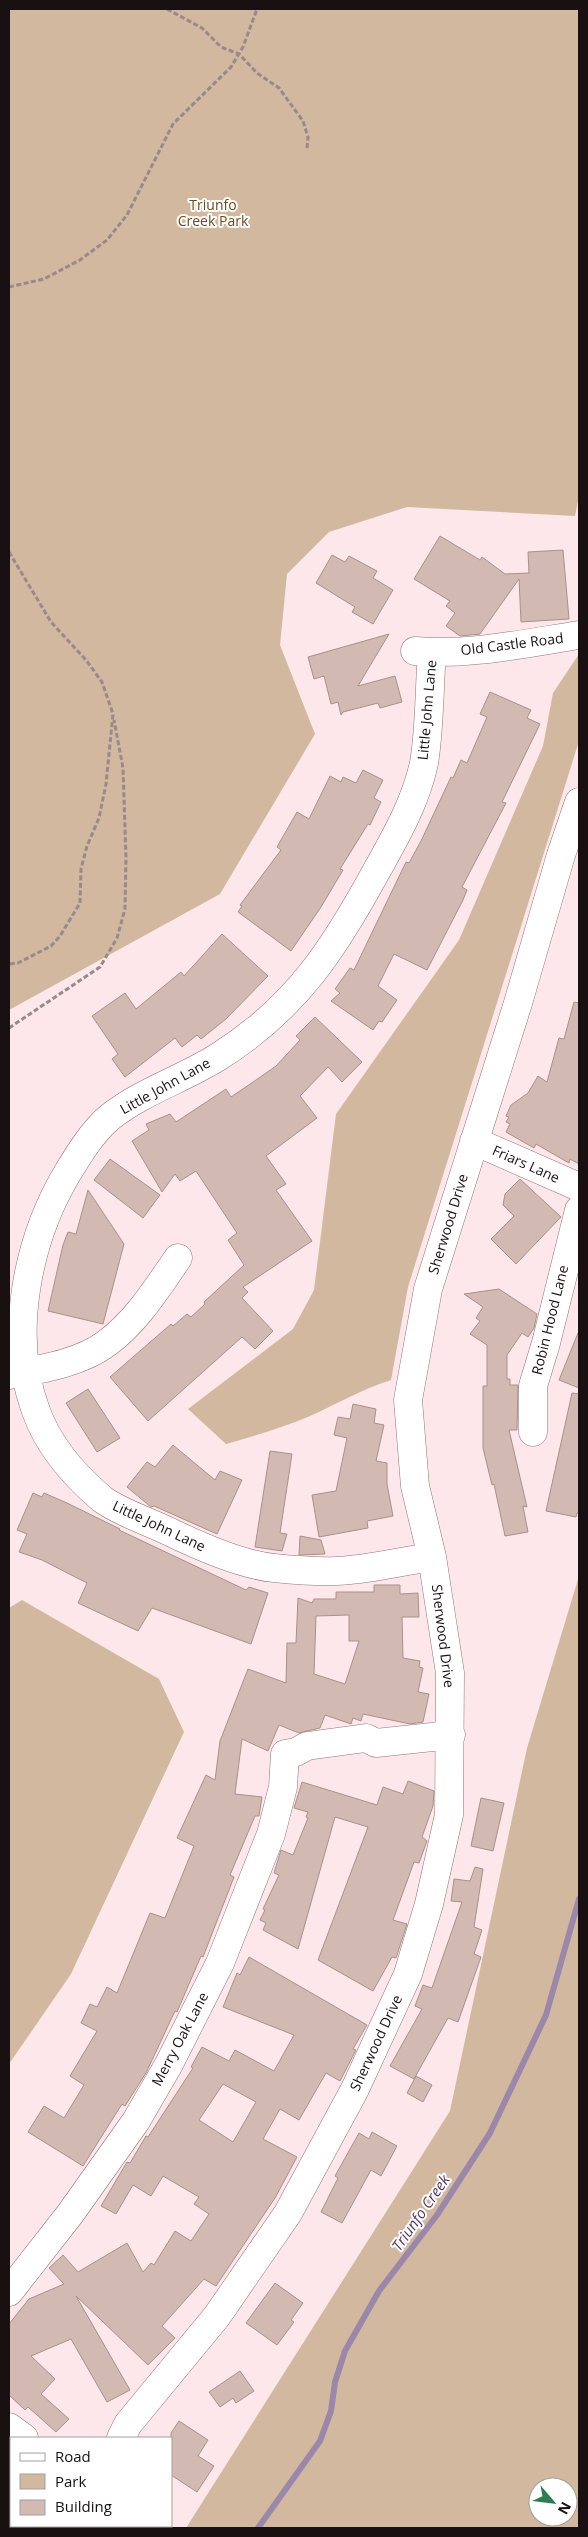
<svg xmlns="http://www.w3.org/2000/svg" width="588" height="2537" font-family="'Open Sans',sans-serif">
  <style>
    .green { fill: #d2b89e; fill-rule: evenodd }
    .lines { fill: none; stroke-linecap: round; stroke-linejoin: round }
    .stream { stroke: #9a87a9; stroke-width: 6 }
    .building { fill: #d2b9b1; stroke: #a99189; fill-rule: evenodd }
    .minor-casing { stroke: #8e7578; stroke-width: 29 }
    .path { stroke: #99898c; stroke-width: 3; stroke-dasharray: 5 2.5; stroke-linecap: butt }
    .minor { stroke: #fff; stroke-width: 28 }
    .labels { text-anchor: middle; stroke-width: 4; stroke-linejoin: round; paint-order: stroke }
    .park-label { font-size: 14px; fill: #734a17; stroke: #fff }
    .street-label { font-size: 14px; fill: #191012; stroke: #fff }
    .water-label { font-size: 15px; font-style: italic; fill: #553868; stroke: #fff }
  </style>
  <rect width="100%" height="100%" fill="#fde7ea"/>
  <!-- green -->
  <path class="green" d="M 9,9 L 579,9 L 579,496 L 575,516 L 407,507 L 329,532 L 287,574 L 280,645 L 315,734 L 220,894 L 9,1010 Z
    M 579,654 L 579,741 L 408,1287 L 391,1380 C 362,1389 337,1404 310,1416 C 282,1428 254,1436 226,1444 L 188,1409 L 293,1329 L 314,1290 L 336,1114 L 459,940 L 543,746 L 553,693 Z
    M 579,1576 L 579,2528 L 186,2528 L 450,2111 L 527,1748 ZM 538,2487 L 568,2487 L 568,2517 L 538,2517 Z
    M 22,1600 L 159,1679 L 184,1732 L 71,1974 L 9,2064 L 9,1608 Z"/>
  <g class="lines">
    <!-- stream -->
    <path class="stream" d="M 258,2528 L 320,2441 L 331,2411 L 335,2382 L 345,2351 L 379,2291 L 437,2215 L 490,2133 L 546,2015 L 579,1899"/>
  </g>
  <!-- building -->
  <path class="building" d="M 440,536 L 480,560 L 482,557 L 505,574 L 529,573 L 528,552 L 563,550 L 569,619 L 521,622 L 519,579 L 480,634 L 460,636 L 446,626 L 455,613 L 446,606 L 450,601 L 414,579 Z
    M 332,555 L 345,562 L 349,556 L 377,571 L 373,578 L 393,590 L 373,624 L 352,612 L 355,607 L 316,583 Z
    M 389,634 L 358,686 L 395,676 L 402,702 L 380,708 L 378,703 L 343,712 L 341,715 L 338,702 L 331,704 L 324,676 L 314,679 L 308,657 Z
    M 490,692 L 531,710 L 527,718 L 540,724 L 502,802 L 506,803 L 462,887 L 467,890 L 463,900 L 427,970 L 394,954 L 378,986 L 397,1000 L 382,1022 L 379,1021 L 373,1030 L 331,1001 L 340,993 L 335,989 L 350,968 L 354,970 L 406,862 L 409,863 L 421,841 L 451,777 L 453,778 L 461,760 L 467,763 L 487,717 L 480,714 Z
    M 363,770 L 383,780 L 374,798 L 381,802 L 370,825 L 368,824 L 340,869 L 343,870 L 321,907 L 291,951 L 238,912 L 242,906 L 240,905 L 281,850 L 277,847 L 297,812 L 309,819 L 330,776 L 341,782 L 343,777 L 356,783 Z
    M 222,934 L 268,976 L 226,1019 L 201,1039 L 197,1035 L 182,1047 L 175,1038 L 125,1077 L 112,1059 L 118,1054 L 92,1016 L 125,993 L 136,1009 L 181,972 L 184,976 Z
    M 574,1002 L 579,1003 L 579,1164 L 570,1159 L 569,1163 L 536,1144 L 534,1148 L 506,1132 L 510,1124 L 506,1122 L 509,1117 L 506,1116 L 511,1105 L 528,1093 L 538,1076 L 547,1082 L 559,1038 L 564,1039 Z
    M 315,1017 L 362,1062 L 342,1082 L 328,1067 L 300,1096 L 317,1118 L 266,1156 L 286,1184 L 276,1190 L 312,1241 L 243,1287 L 248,1292 L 242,1298 L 273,1331 L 255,1349 L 242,1337 L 148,1421 L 110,1377 L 171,1324 L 173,1326 L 187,1314 L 191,1317 L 205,1304 L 204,1302 L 244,1265 L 228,1240 L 237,1233 L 196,1171 L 180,1181 L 175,1174 L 162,1192 L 132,1141 L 149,1130 L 146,1124 L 170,1114 L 176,1122 L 226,1089 L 231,1097 L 256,1080 L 276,1066 L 300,1040 L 296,1036 Z
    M 110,1159 L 160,1195 L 143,1218 L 94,1180 Z
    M 520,1179 L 561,1217 L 516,1264 L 491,1239 L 514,1216 L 503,1205 L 505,1194 Z
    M 88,1190 L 124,1244 L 103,1324 L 48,1311 L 63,1245 L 68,1232 L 76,1234 Z
    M 499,1289 L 537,1314 L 534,1328 L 528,1337 L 522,1333 L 507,1355 L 507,1379 L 510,1379 L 510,1385 L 518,1385 L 517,1430 L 509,1430 L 527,1507 L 523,1506 L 528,1532 L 505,1536 L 494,1484 L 492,1485 L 483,1448 L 483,1386 L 487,1386 L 487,1345 L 470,1334 L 480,1321 L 476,1318 L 483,1307 L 464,1294 Z
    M 578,1333 L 579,1333 L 579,1388 L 559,1380 Z
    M 88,1389 L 120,1438 L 97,1452 L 66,1403 Z
    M 572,1393 L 579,1394 L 579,1513 L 577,1513 L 576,1517 L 546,1511 Z
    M 353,1404 L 376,1409 L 374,1423 L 384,1425 L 376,1461 L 387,1463 L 387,1484 L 393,1516 L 367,1521 L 368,1528 L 319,1537 L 312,1495 L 336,1491 L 347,1438 L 334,1435 L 338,1417 L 350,1419 Z
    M 173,1445 L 215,1480 L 220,1471 L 242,1480 L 217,1534 L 154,1506 L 151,1507 L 127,1487 L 147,1462 L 155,1467 Z
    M 270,1451 L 292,1454 L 280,1533 L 287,1534 L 282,1551 L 255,1547 Z
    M 33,1493 L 42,1497 L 44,1493 L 67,1503 L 120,1529 L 119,1530 L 246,1590 L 249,1587 L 268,1593 L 251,1644 L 152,1608 L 138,1631 L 78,1603 L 87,1583 L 42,1560 L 19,1552 L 27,1534 L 17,1530 Z
    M 300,1536 L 321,1540 L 325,1554 L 299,1555 Z
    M 374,1585 L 400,1585 L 400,1594 L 418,1593 L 419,1617 L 402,1617 L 403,1658 L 420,1661 L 419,1667 L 423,1668 L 418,1692 L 429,1694 L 423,1722 L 410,1724 L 363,1714 L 361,1721 L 353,1718 L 351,1724 L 325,1715 L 320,1728 L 299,1733 L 279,1725 L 268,1751 L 242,1739 L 235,1794 L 262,1797 L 259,1816 L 255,1816 L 230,1875 L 234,1877 L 203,1957 L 201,1956 L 177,2012 L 175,2011 L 146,2073 L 125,2106 L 122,2104 L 83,2166 L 28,2132 L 44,2106 L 64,2118 L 84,2085 L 70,2076 L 97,2031 L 81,2023 L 90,2004 L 97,2007 L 107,1987 L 117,1993 L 150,1913 L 165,1918 L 194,1846 L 177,1838 L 206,1775 L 215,1780 L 220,1741 L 248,1669 L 286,1683 L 287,1643 L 296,1643 L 298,1598 L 312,1603 L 314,1599 L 336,1599 L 336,1592 L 374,1592 ZM 349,1615 L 349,1641 L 359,1641 L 345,1684 L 314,1674 L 316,1616 Z
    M 408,1781 L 434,1791 L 433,1806 L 422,1837 L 427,1841 L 419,1863 L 414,1862 L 393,1920 L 407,1924 L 396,1958 L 392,1957 L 373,1991 L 318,1960 L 368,1827 L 335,1817 L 298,1949 L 263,1930 L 266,1923 L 260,1920 L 265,1910 L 263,1909 L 279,1875 L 274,1873 L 281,1850 L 293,1855 L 308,1818 L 306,1817 L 308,1812 L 294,1808 L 302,1782 L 377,1805 L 383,1787 L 403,1794 Z
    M 481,1798 L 504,1803 L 493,1851 L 471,1846 Z
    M 475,1867 L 483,1869 L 474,1927 L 482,1930 L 474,1954 L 481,1957 L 458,2022 L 448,2018 L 414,2079 L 390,2066 L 422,2009 L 415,2006 L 423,1985 L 432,1988 L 462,1902 L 451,1901 L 454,1879 L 470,1881 Z
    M 249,1957 L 367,2025 L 353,2049 L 356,2050 L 340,2081 L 326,2073 L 299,2120 L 280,2109 L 263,2139 L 297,2157 L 275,2198 L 216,2286 L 204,2279 L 162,2326 L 175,2338 L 148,2365 L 76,2296 L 130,2390 L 107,2402 L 71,2339 L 31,2356 L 55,2379 L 41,2394 L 69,2419 L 56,2432 L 28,2407 L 25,2410 L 9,2395 L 9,2324 L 29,2299 L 64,2284 L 49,2268 L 63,2255 L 78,2272 L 127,2243 L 143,2272 L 151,2263 L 154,2265 L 175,2231 L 191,2241 L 209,2214 L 194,2204 L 199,2197 L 163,2176 L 151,2196 L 133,2185 L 116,2214 L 101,2206 L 127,2162 L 130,2163 L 146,2136 L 148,2137 L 193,2068 L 191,2067 L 202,2047 L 229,2061 L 235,2050 L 274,2071 L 294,2035 L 223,2007 L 237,1973 L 240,1975 ZM 223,2084 L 256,2102 L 233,2142 L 199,2120 Z
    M 416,2076 L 432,2085 L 423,2102 L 407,2093 Z
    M 372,2132 L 397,2146 L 381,2176 L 371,2170 L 342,2223 L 321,2212 L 338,2178 L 335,2176 L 359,2133 L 369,2139 Z
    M 275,2283 L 303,2303 L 291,2320 L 294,2322 L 277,2345 L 246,2323 Z
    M 240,2371 L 254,2391 L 236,2403 L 233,2398 L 220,2407 L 209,2392 Z
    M 179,2421 L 208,2440 L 198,2456 L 214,2466 L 197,2492 L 171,2475 L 171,2433 Z"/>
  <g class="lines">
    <!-- minor casing -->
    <g class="minor-casing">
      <path id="minor" d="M 415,651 C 467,656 527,643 579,635
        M 432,653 C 429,689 430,727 424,763 C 416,801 396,836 377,870 C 334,949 296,1008 218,1057 C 183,1079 143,1091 110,1117 C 93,1131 79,1154 68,1172 C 27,1240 8,1336 36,1411 C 48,1445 75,1476 102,1499 C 119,1512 150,1522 170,1532 C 199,1546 242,1565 274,1568 C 294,1570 316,1572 336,1571 C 368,1570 401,1561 432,1557
        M 474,1141 L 579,1187
        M 9,1375 C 41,1369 81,1363 107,1343 C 137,1321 157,1288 178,1258
        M 533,1432 L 533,1386 L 546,1343 L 579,1210
        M 9,2292 L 70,2214 L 136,2121 L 169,2064 L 220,1963 L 271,1834 L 283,1787 L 285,1754 L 296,1752 L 307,1746 L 366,1738 L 376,1743 L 451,1735
        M 9,2427 L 24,2438
        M 121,2438 L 128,2424 L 217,2316 L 288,2213 L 355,2089 L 408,1974 L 429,1904 L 449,1815 L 450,1673 L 432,1557 L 415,1486 L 408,1400 L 428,1289 L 518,1003 L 561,855 L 579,802
        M 77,2528 L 79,2526"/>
    </g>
    <!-- path -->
    <path class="path" d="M 167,9 L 202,28 L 221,47 L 239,54 L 257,73 L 279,88 L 303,121 L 308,137 L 307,149
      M 9,287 L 44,279 L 80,260 L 107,240 L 127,215 L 173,124 L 231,67 L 243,47 L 257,9
      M 9,552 L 51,622 L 86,660 L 102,682 L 113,714 L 106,784 L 99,818 L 87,846 L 81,869 L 80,903 L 60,936 L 51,946 L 18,963 L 9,964
      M 9,1028 L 100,967 L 117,938 L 125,909 L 126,858 L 123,768 L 114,720"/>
    <!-- minor -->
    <use href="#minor" class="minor"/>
  </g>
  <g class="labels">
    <!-- park labels -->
    <g class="park-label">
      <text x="213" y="210">Triunfo<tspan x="213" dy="16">Creek Park</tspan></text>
    </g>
    <!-- street labels -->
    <g class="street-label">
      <text transform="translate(512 644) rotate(-7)" y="5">Old Castle Road</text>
      <text transform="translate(427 710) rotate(-85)" y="5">Little John Lane</text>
      <text transform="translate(165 1086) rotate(-29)" y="5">Little John Lane</text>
      <text transform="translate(526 1164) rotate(24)" y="5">Friars Lane</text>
      <text transform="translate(448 1224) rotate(-73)" y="5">Sherwood Drive</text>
      <text transform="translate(550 1320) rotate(-76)" y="5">Robin Hood Lane</text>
      <text transform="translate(159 1526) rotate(25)" y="5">Little John Lane</text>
      <text transform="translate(443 1636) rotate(83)" y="5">Sherwood Drive</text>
      <text transform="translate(180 2039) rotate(-62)" y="5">Merry Oak Lane</text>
      <text transform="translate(376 2043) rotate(-65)" y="5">Sherwood Drive</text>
    </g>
    <!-- water labels -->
    <g class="water-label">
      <text transform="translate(421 2213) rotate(-55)" y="5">Triunfo Creek</text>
    </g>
  </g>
  <!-- border -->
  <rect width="588" height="2537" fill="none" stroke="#191012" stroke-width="20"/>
  <!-- legend -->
  <rect x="10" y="2437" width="162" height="90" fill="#ffffff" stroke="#a39fa0"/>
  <rect x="20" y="2453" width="25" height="8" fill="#ffffff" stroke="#a39fa0"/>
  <text x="55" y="2462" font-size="15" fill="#191012">Road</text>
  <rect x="20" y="2474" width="25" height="15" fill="#d2b89e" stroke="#a39fa0"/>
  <text x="55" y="2487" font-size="15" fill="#191012">Park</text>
  <rect x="20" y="2500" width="25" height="15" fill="#d2b9b1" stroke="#a39fa0"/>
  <text x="55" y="2512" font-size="15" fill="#191012">Building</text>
  <!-- north arrow -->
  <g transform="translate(553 2502) rotate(118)"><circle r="24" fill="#ffffff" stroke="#a39fa0"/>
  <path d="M0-4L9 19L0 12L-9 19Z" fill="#2c7f51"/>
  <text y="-8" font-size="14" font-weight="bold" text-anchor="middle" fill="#191012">N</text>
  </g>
</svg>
